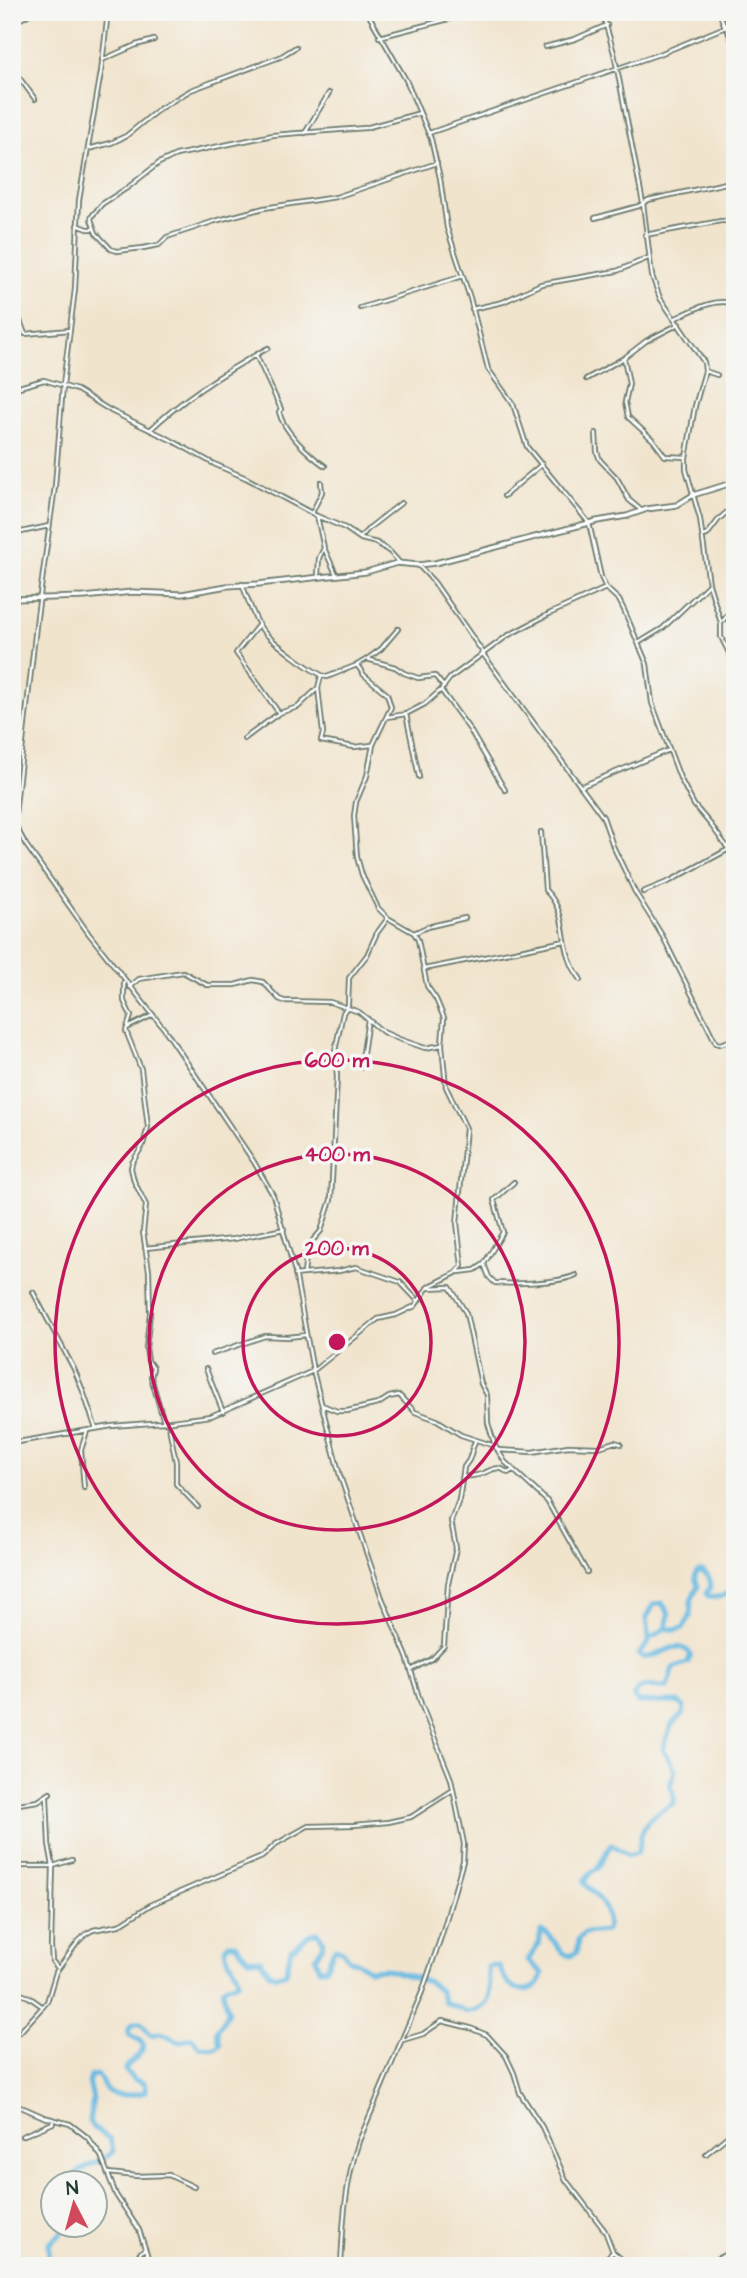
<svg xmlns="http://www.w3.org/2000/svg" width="747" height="2278" font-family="'Architects Daughter',sans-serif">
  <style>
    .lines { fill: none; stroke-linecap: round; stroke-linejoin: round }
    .river { stroke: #66bae2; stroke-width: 5 }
    .street-casing { stroke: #68776a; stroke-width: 6 }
    .secondary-casing { stroke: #68776a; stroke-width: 7 }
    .street { stroke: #fff; stroke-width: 2.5 }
    .secondary { stroke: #fff; stroke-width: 3.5 }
    .ring { fill: none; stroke: #c2185b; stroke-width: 3.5 }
    .centre { fill: #c2185b; stroke: #f6f6f2; stroke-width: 3.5 }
    .ring-label { font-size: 21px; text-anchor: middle; font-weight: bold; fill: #c2185b; stroke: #f6f6f2; stroke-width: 7; stroke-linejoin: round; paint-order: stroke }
  </style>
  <rect width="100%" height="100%" fill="#f6f6f2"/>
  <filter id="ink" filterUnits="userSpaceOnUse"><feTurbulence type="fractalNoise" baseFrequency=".0143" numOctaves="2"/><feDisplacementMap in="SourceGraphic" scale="14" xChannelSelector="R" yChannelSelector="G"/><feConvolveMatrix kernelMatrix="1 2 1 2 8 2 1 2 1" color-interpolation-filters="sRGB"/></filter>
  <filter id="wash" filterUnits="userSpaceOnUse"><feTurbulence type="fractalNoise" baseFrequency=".00686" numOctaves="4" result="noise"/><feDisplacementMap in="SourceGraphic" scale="28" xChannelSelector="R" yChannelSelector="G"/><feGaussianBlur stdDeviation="1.57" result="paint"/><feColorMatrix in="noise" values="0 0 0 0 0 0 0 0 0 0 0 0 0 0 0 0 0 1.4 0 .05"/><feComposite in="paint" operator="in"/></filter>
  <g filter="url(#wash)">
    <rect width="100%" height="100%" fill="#f1e4cd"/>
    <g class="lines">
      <!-- river -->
      <path class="river" d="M 649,1639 L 666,1628
        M 69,2184 C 76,2165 101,2165 113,2151 L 110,2139 L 93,2128 L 89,2121 L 93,2099 L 89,2082 L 90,2076 L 98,2075 C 102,2079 102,2086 106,2090 C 114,2098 138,2095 146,2091 L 144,2083 L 133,2079 L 125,2070 C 128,2062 139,2059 144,2046 L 141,2041 L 128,2034 C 128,2026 133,2022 141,2023 C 157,2044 147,2030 164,2034 C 169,2036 174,2041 180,2042 L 192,2038 L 199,2047 L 216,2048 L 220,2045 L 217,2030 C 235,2005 226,2014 223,1989 C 227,1982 235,1986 239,1981 C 237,1966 225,1961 225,1948 L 228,1944 L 236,1944 L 248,1959 L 261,1960 L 269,1973 L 277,1976 L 286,1973 L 291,1949 C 300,1945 307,1932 318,1933 L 323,1940 L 322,1947 L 315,1958 L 319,1969 L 325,1969 C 331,1962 330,1953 336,1948 L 343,1951 L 349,1960 L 357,1962 L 369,1970 L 386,1969 L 429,1982 L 440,1991 L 444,2002 L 467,2012 C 499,2005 488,1992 488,1967 L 490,1965 L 499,1966 C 505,1985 521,1998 539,1984 L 542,1973 L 528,1960 L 539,1944 L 541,1931 C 555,1934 555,1952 570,1956 L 577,1952 L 578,1939 L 584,1933 L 606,1931 C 613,1910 597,1897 584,1882 L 590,1873 L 598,1868 L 611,1844 L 628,1855 L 637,1853 C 641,1846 639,1843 641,1836 C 646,1816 659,1813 674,1803 L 674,1794 L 670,1786 L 675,1770 L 663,1749 L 671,1726 L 683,1714 L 684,1707 L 678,1702 L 638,1702 L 633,1696 C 640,1682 654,1688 667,1687 L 673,1668 L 688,1662 L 691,1654 C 674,1636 661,1660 642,1657 L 639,1654 L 648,1644 L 649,1639 L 646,1619 L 654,1604 L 662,1603 L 669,1614 L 666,1628 L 675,1630 L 683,1628 L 690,1617 L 691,1601 L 698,1586 L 695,1578 L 696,1573 L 700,1571 C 708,1573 712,1580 710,1588 L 706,1593 L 708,1596 L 719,1597 L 735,1591
        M 48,2266 L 49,2244 L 62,2232 L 64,2226"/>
    </g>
  </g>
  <g filter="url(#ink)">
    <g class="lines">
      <!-- street casing -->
      <g class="street-casing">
        <path id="street" d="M 108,12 L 101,72 L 79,200 L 75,289 L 63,385 L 55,486 L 37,617 L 14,823 L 26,845 L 89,934 L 165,1030 L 254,1162 L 273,1195 L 295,1272 L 313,1371 L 340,1476 L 382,1598 L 407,1657 L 421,1704 L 451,1779 L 464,1844 L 463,1861 L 442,1934 L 422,1992 L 359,2141 C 345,2182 343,2223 341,2266
          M 367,12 L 406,80 L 431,139 L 440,178 L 447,228 L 470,298 L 488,369 L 513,404 L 527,447 L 589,523 L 601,577 L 606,588 L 619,600 L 624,610 L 647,664 L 652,703 L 680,778 L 694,805 L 711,825 L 735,858
          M 602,12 L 614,53 L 643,203 L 652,276 L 660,298 L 704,362 L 705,371 L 695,406 L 686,458 L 686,469 L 700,519 L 709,584 L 721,623 L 721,637 L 735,665
          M 719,12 L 725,27
          M 12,24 L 33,12
          M 726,27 L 735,47
          M 379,37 L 476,12
          M 545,47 L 575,39 L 607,25
          M 102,60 L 136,45 L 154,40
          M 12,68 L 35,99
          M 420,113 L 365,128 L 273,135 L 176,155 L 159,163 L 127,188 L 102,204 L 92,216 L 91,219 L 96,233 L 111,249 L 117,251 L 143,248 L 159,245 L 167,237 L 215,221 L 264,208 L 336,197 L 437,163
          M 305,133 L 329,93
          M 429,133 L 662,53 L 735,23
          M 88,149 L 111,143 L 126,136 L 159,109 L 191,90 L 280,57 L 296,47
          M 595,218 L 639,206 L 648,200 L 735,181
          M 77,225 L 88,229 L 93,229
          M 645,235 L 721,221 L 735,221
          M 360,308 L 463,276
          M 472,309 L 503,302 L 541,284 L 617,271 L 648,258
          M 676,318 C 693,310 716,297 735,304
          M 12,319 L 19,318 L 25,334 L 70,330
          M 256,355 L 281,409 L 279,412 C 284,432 308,454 325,466
          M 624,358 L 629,384 L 625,402 L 628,417 L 653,440 L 665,456 L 686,457
          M 705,371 L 717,375
          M 586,379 L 624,358 L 646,341 L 679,324
          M 12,389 L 44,380 L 77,390 L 111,411 L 171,440 L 214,464 L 246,478 L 317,516 L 345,528 L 361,539 L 377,543 L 390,552 L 400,563
          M 150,430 C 184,397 226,371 268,348
          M 596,433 L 597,452 L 600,460 L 617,478 L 629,500 L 642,511
          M 504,496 L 542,464
          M 312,513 L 322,492 L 321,482
          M 317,516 L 324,548 L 336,574
          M 12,534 L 49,526
          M 703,536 L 707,535 L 719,519 L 735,505
          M 360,538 L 369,528 L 401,503
          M 418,565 L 434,582 L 484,654
          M 318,576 L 319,558 L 324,548
          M 721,623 L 735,606
          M 259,624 L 236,653 L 279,713
          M 640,642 L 663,628 L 709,584
          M 483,654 L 603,817 L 613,846 L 635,892 L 663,937 L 716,1043 L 720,1044 L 735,1039
          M 367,659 L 381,649 L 398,629
          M 357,665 L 367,659 L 395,667 L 404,673 L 418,678 L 435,676 L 444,687
          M 321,676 L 318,688 L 323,733 L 321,741 L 354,747 L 372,745
          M 441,690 L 470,730 L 505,790
          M 406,714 L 419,777
          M 387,717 L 406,714 L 425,704 L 441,690 L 450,678 L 507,636 L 551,613 L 606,588
          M 244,739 L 279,713 L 298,707 L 318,688
          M 582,786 L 669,750
          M 541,832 L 545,890 C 568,912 560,939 572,965 C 574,970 578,975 581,980
          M 643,892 L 670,881 L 729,849
          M 414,933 L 427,927 L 465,918
          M 424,969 L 565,941
          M 124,982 L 124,1001 L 131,1016 L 127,1028
          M 129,987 L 139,979 L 183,972 L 207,985 L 235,985 L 253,980 L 263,982 L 279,999 L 284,1001 L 330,1002 L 359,1012 L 383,1032 L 399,1039 L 425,1048 L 442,1045
          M 153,1015 L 127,1028 L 126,1031 L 141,1069 L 148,1127 L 143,1145 L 132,1163 L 131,1168 L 134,1181 L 146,1205 L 143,1232 L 149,1271 L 150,1313 L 146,1348 L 148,1361 L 153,1368 L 151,1377 L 164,1422
          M 361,1067 L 368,1019
          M 145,1248 L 234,1239 L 284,1229
          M 484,1264 L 489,1277 L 495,1283 C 514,1284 560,1283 576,1275
          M 459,1272 L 475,1270 L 484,1264 L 503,1232 L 494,1200 L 514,1182
          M 304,1274 L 339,1271 L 356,1267 L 400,1282 L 418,1301
          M 295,1275 L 304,1274 L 307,1247 L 321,1231 L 331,1200 L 337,1077 L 335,1051 L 343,1013 L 348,1005 L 349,978 L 367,955 L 377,933 L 388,918
          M 427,1288 L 450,1287 L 466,1313 L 481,1384 L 487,1395 L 488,1423 L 495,1446 L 505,1462 L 547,1501 L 587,1572
          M 33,1292 L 74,1369 L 83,1391 L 96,1429
          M 212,1354 L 265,1336 L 288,1337 L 306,1335
          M 206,1369 L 223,1412
          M 322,1405 L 337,1411 L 347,1411 L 378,1404 L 389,1397 L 399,1395 L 415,1412 L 437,1420 L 461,1435 L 495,1446
          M 168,1422 L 176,1462 L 176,1484 L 198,1507
          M 12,1443 L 112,1426 L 164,1422 L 211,1416 L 313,1371 L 378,1319 L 396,1315 L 415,1306 L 428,1287 L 456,1273 L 462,1266 L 457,1223 L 466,1128 L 446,1087 L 442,1045 L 444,1018 L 436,999 L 427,986 L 418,940 L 414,933 L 388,918 L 378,908 L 362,875 L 357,857 L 354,816 L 356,802 L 367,776 L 373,745 L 391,707 L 387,694 L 364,675 L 357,665 L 327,677 C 314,674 272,641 263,631 C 253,618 248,599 242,584
          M 499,1450 L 532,1452 L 568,1446 L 599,1447 L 615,1442 L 621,1444
          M 463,1477 C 469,1476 476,1476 481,1474 C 493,1470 497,1464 508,1473 L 513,1470
          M 84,1488 L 81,1450 L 87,1431
          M 411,1670 L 432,1659 L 444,1646 L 448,1584 L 456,1548 L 451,1521 L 459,1500 L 464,1467 L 469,1460 L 475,1441
          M 47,1797 L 49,1844 L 53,1866 L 51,1946 L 52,1961 L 58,1968
          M 12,1805 L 38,1801 L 50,1793
          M 12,1866 L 53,1866 L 72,1860
          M 12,1991 L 29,1997 L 43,2007
          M 12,2036 L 20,2032 L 47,2002 L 56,1972 L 77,1943 L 86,1934 L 93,1930 L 119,1925 L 152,1904 L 262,1857 L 276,1844 L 308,1826 L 354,1825 L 388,1822 L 411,1817 L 453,1790
          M 403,2040 L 423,2034 L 442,2021 L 470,2028 L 487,2035 L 506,2056 L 514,2073 L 520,2093 L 542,2127 L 566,2180 L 605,2231 L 613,2252 L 630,2266
          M 12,2103 L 44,2117 L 70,2124 L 87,2137 L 101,2156 L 116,2195 L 139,2230 L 151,2266
          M 22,2136 L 53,2123 L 52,2119
          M 706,2154 L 735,2130
          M 108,2173 L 137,2176 L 169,2175 L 194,2187
          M 232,2263 L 235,2266
          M 128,2266 L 145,2248
          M 597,2266 L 613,2252
          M 702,2266 L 735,2250"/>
      </g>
      <!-- secondary casing -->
      <g class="secondary-casing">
        <path id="secondary" d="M 12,599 L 84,597 L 132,592 L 182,594 L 227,586 L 258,584 L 366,572 L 397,563 L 418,565 L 435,563 L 597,521 L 627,516 L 647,509 L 677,505 L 693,495 L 735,482"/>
      </g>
      <!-- street -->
      <use href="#street" class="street"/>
      <!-- secondary -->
      <use href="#secondary" class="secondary"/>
    </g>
  </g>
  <!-- distance rings -->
  <g class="ring">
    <circle cx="337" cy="1342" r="94"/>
    <circle cx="337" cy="1342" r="188"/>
    <circle cx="337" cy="1342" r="282"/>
  </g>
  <circle cx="337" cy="1342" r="10" class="centre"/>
  <g class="ring-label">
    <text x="337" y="1067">600 m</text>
    <text x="337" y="1161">400 m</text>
    <text x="337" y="1255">200 m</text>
  </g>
  <!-- margin -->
  <rect width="747" height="2278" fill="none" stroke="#f6f6f2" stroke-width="42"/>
  <!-- north arrow -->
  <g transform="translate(74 2204) rotate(354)"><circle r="33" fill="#f6f6f2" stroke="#a0aca6" stroke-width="2"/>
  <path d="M0-5L12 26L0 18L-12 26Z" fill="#d1495b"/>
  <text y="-10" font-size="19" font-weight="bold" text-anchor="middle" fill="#1f3d34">N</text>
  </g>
</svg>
